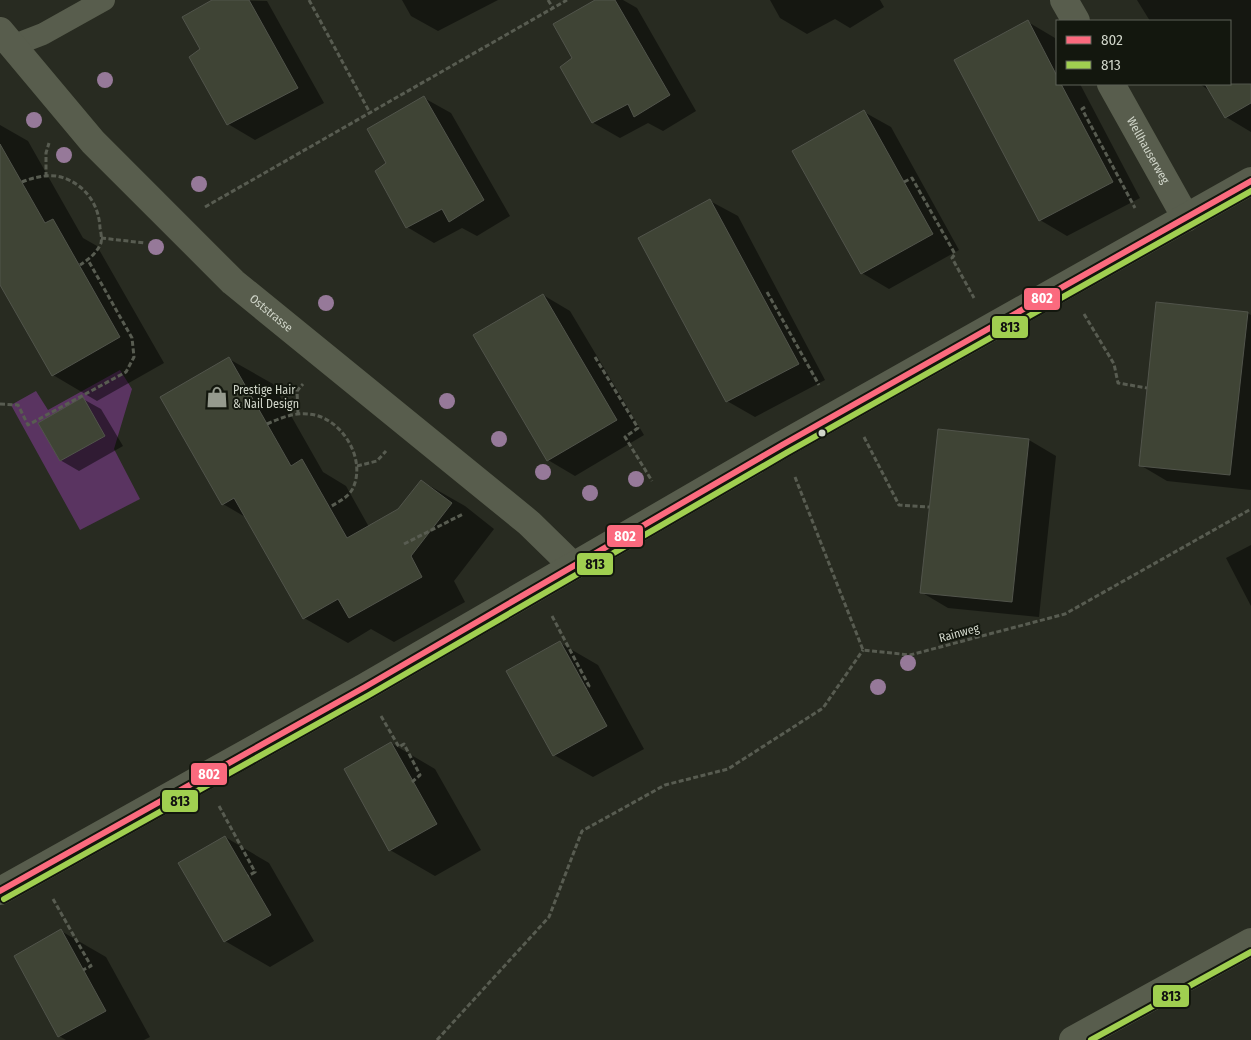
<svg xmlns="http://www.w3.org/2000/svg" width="1251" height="1040" font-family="'Fira Sans Condensed',sans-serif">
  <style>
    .green { fill: #5a3461 }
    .shadow { fill: #0007 }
    .building { fill: #3f4435; stroke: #51544b }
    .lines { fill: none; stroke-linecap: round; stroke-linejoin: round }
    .path { stroke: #585c51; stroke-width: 3; stroke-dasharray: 5 2.5; stroke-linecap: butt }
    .lane { stroke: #585d4d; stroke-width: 22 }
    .street { stroke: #585d4d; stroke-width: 28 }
    .bus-1-casing { stroke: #13170e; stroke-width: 10 }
    .bus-2-casing { stroke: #13170e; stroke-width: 10 }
    .bus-1 { stroke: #fb6a7e; stroke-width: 6 }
    .bus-2 { stroke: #a0cf50; stroke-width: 6 }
    .tree { fill: #967999 }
    .bus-dot { fill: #d0d5c9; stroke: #13170e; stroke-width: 2 }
    .labels { text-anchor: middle; stroke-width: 4; stroke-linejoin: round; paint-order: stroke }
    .street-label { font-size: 12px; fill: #d0d5c9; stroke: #13170e }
    .poi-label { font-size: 12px; fill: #d0d5c9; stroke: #13170e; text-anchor: start }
    .line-badge { stroke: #13170e; stroke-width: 2 }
    .badge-label { font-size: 14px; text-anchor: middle; font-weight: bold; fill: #fff }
    .pale-badge-label { font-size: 14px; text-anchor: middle; font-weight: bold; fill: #111 }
  </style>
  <rect width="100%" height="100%" fill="#282b21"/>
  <!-- green -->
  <path class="green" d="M 120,370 L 132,389 L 114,449 L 140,499 L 80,530 L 11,405 L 36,391 L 48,410 Z"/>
  <!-- shadow -->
  <path class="shadow" d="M 214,0 L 267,1 L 324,103 L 255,140 L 228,124 L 202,49 Z
    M 402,0 L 498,0 L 438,31 L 411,16 Z
    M 597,0 L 623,0 L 637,8 L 696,111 L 663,131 L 648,123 L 620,138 L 592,122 L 574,59 Z
    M 770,0 L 880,0 L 884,7 L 850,28 L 835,19 L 807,34 L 780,18 Z
    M 1137,0 L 1251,0 L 1251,132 L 1226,117 L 1211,92 L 1200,84 L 1230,84 L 1230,21 L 1150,21 Z
    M 1028,22 L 1055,38 L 1057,84 L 1080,84 L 1140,198 L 1067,236 L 1040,220 Z
    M 424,98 L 451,113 L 510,216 L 477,236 L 462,228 L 434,243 L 407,227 L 388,163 Z
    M 864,112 L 891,127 L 959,250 L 889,289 L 862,273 Z
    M 0,125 L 28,141 L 83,238 L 97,246 L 164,363 L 97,401 L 53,375 L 0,282 Z
    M 710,201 L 738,216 L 825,380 L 755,417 L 727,401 L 640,238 Z
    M 543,295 L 570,311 L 644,435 L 575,476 L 548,460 L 474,335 Z
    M 1247,313 L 1251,315 L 1251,490 L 1167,481 L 1140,465 Z
    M 229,359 L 273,384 L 323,472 L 346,486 L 369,527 L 399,510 L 421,481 L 465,506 L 494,529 L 454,581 L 465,602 L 394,642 L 371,629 L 348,643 L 304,618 L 247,518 L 223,504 Z
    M 83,399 L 101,409 L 123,446 L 79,471 L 60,460 Z
    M 1029,440 L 1056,456 L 1039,617 L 948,608 L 921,592 Z
    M 1251,545 L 1251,606 L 1226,558 Z
    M 560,643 L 598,665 L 644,749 L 593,777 L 554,755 Z
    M 391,743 L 435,769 L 481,850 L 435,876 L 390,850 Z
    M 225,837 L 269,863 L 314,941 L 270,967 L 225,941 L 180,863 Z
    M 61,931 L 106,957 L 150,1037 L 144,1040 L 66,1040 L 59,1036 Z"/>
  <!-- building -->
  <path class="building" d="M 212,0 L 249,0 L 298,88 L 227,125 L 189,57 L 200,49 L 182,17 Z
    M 595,0 L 615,0 L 670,95 L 634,117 L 628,104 L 592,123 L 560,67 L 572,58 L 553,24 Z
    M 1028,20 L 1057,76 L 1057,84 L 1061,84 L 1113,182 L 1039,221 L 954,60 Z
    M 1205,84 L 1251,84 L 1251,103 L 1225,118 Z
    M 424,96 L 484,200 L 449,222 L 442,209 L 406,228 L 375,171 L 386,163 L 367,129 Z
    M 864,110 L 933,234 L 861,274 L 792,151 Z
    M 0,144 L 45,223 L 53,219 L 120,337 L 52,376 L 0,285 Z
    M 710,199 L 799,364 L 726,402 L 638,238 Z
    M 543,294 L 617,420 L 547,461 L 473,335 Z
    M 1156,302 L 1248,312 L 1230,475 L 1139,466 Z
    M 229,357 L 291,466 L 302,459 L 347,538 L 398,509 L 421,480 L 452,503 L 411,556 L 422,577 L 349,618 L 338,599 L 303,619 L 234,498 L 222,505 L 160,397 Z
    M 83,397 L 105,436 L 60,461 L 38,423 Z
    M 938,429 L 1029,439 L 1012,602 L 920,593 Z
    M 560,641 L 607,726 L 553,756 L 506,671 Z
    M 391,742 L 437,824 L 389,851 L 344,769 Z
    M 225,836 L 271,915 L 224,942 L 178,863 Z
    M 61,929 L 106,1011 L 58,1037 L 14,956 Z"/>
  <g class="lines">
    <!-- path -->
    <path class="path" d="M 309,0 L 370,113
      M 548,0 L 553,8
      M 1085,107 L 1082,109 L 1135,208
      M 46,177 L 46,153 L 49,143
      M 22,182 C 34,177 51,173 64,178 C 86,186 99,205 100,228 C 101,233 102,239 101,243 C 97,253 88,260 80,265
      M 904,182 L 912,178 L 955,254 L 952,258 L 974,298
      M 205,207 L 567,0
      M 101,238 L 145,243
      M 767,292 L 819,385
      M 1084,314 L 1114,364 L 1118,383 L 1147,388
      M 595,357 L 638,428 L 625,437 L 652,481
      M 0,404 L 18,405 L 28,425 L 126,372 L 134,357 L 132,338 L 88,260
      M 298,414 L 297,391 L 303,384
      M 267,424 C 283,417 297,411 315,415 C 344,422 366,460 353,488 C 349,497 338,502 330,507
      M 864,437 L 899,505 L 929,507
      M 357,466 L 377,461 L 386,451
      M 795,477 L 863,650 L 910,655 L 1065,614 L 1251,509
      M 404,544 L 463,514
      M 552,616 L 589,686 L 586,688
      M 381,716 L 399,747 L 404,744 L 420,775 L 412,782
      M 219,806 L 255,872 L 248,876
      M 53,899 L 91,966 L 83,970
      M 437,1040 L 549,917 L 582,831 L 665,785 L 728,769 L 823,708 L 863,650"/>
    <!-- lane -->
    <path class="lane" d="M 12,46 L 43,34 L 104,0"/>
    <!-- street -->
    <g class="street">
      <path d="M 1064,0 L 1076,21"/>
      <path id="s1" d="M 0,31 L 93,142 L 233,282 L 529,523 L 573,566"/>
      <path id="s2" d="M 1111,84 L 1186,218"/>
      <path d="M 0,891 L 365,687 L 782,445 L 1251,181"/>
      <path d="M 1073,1040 L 1251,942"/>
    </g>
    <!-- bus-1 casing -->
    <g class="bus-1-casing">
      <path id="bus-1" d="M 0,891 L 365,687 L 782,445 L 1251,181"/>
    </g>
    <!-- bus-2 casing -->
    <g class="bus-2-casing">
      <path id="bus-2" d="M 4,899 L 369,695 L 786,453 L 1251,191
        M 1091,1040 L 1251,952"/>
    </g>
    <!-- bus-1 -->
    <use href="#bus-1" class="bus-1"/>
    <!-- bus-2 -->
    <use href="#bus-2" class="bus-2"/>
  </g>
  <!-- trees -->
  <g class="tree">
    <circle cx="105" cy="80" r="8"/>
    <circle cx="34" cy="120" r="8"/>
    <circle cx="64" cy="155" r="8"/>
    <circle cx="199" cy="184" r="8"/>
    <circle cx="156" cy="247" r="8"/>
    <circle cx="326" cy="303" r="8"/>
    <circle cx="447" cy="401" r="8"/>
    <circle cx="499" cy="439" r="8"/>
    <circle cx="543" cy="472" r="8"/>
    <circle cx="636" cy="479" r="8"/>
    <circle cx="590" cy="493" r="8"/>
    <circle cx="908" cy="663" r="8"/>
    <circle cx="878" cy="687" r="8"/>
  </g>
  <!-- icons -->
  <defs>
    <g id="shop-bare" transform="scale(1.725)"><path d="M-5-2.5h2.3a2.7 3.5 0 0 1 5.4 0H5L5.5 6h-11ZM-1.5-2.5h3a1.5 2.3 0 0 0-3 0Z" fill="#959a8e" stroke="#13170e" stroke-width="2.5" paint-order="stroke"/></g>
  </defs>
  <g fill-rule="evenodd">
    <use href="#shop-bare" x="217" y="397"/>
  </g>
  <!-- markers -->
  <circle class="bus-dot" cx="822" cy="433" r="4.5"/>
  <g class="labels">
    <!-- street labels -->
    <g class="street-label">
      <text dy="4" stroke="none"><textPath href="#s2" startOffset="76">Wellhauserweg</textPath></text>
      <text dy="4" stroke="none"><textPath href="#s1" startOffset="392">Oststrasse</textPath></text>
      <text transform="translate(959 633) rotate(-15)" y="4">Rainweg</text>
    </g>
    <!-- poi labels -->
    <g class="poi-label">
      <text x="233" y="394">Prestige Hair<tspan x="233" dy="14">&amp; Nail Design</tspan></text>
    </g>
  </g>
  <g class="line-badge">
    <rect x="1023" y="287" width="38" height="24" rx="5" fill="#fb6a7e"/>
    <rect x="991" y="315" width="38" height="24" rx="5" fill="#a0cf50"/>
    <rect x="606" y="524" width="38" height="24" rx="5" fill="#fb6a7e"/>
    <rect x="576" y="552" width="38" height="24" rx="5" fill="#a0cf50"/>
    <rect x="190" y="762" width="38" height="24" rx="5" fill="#fb6a7e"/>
    <rect x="161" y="789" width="38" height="24" rx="5" fill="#a0cf50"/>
    <rect x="1152" y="984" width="38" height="24" rx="5" fill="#a0cf50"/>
  </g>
  <g class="badge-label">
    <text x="1042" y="303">802</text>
    <text x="625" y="541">802</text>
    <text x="209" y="779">802</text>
  </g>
  <g class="pale-badge-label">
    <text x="1010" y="332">813</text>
    <text x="595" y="569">813</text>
    <text x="180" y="806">813</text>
    <text x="1171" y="1001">813</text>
  </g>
  <!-- legend -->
  <rect x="1056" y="20" width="175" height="65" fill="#13170e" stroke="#5f6359"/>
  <rect x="1066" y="36" width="25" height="8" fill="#fb6a7e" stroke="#5f6359"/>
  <text x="1101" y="45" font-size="15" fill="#d0d5c9">802</text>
  <rect x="1066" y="61" width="25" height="8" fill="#a0cf50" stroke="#5f6359"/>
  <text x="1101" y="70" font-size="15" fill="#d0d5c9">813</text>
</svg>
